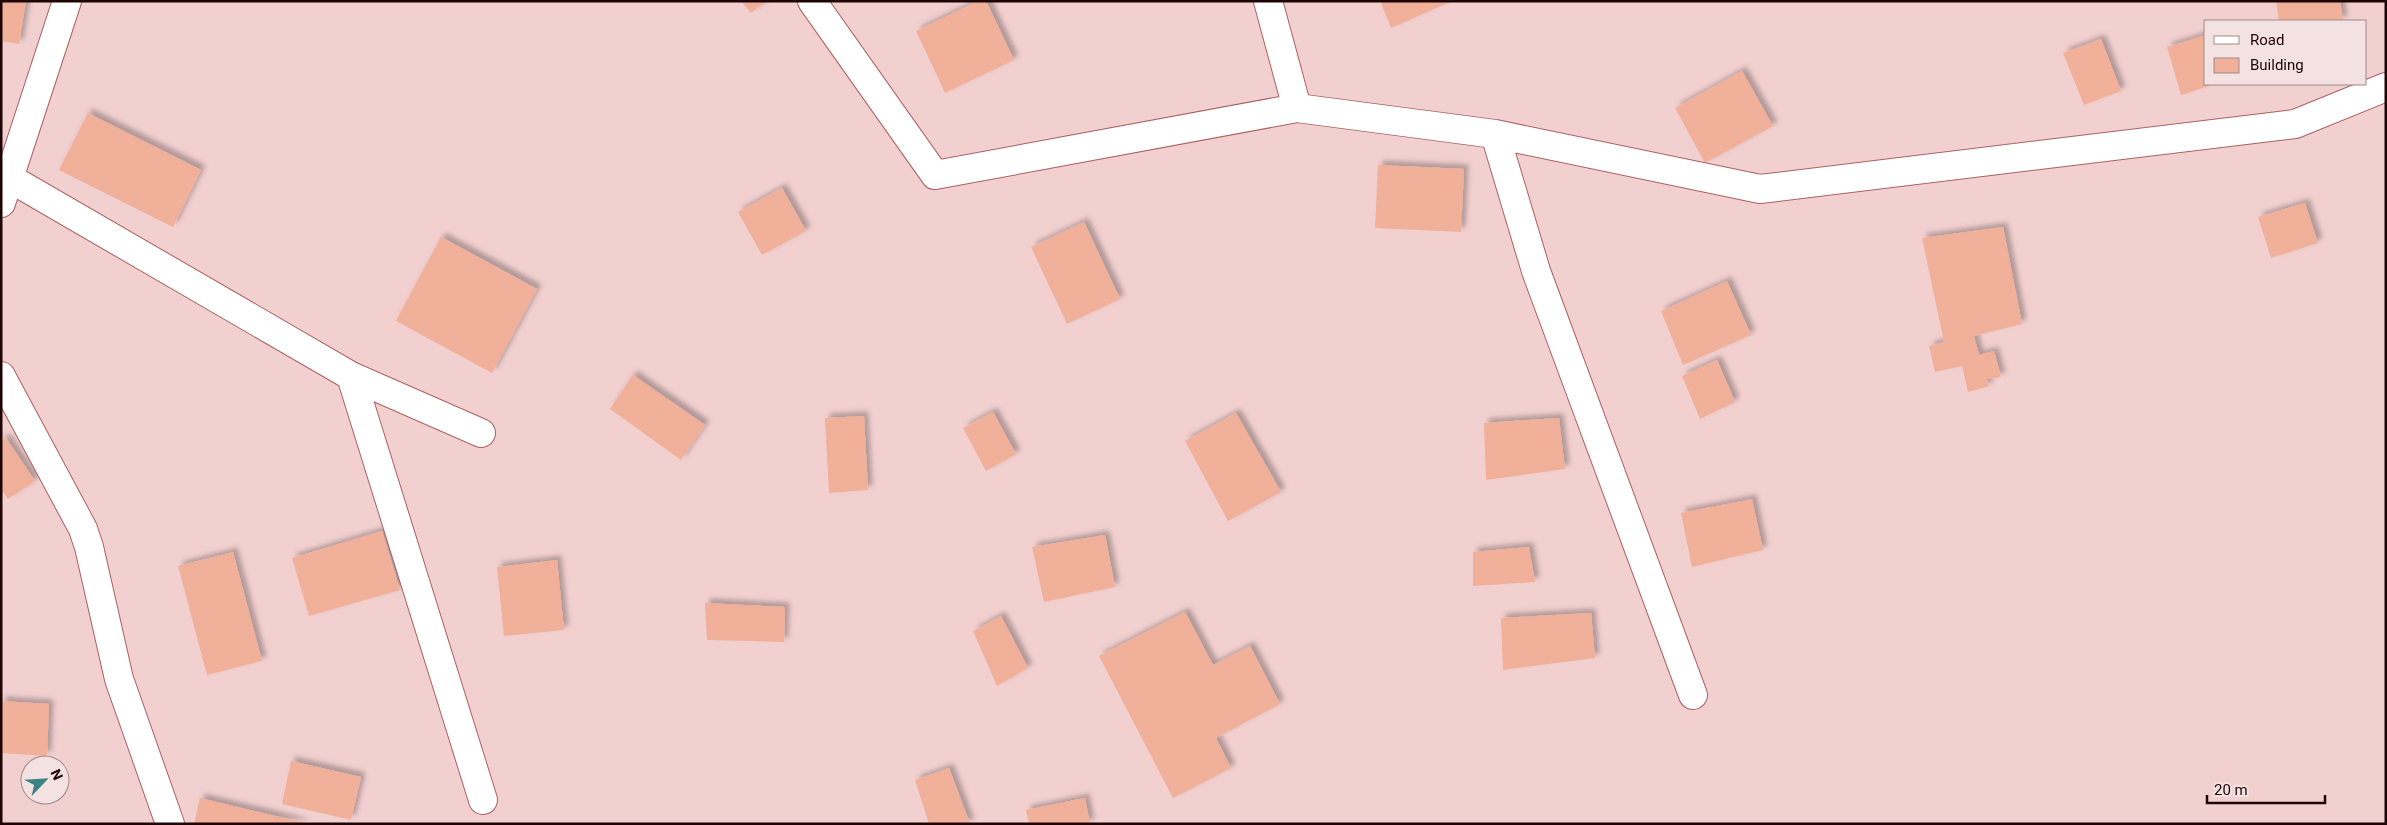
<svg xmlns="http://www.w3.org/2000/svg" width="2387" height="825" font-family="Roboto,sans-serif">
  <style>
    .building { fill: #f1b09a; filter: url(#shadow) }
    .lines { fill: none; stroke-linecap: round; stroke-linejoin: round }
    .street-casing { stroke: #ac6061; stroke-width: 30 }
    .street { stroke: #fff; stroke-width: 28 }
  </style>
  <defs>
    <filter id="shadow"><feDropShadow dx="4.5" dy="-4.5" stdDeviation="2.5" flood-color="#0004"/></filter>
  </defs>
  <rect width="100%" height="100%" fill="#f3d0d0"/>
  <!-- building -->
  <path class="building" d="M 1,1 L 26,1 L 19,44 L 1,41 Z
    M 741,1 L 767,1 L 751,13 Z
    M 978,1 L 986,1 L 1014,60 L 945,93 L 916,31 Z
    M 1380,1 L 1452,1 L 1391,28 Z
    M 2276,1 L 2340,1 L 2343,21 L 2279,21 Z
    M 2206,35 L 2206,84 L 2215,84 L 2181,95 L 2167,47 Z
    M 2101,39 L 2121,91 L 2084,105 L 2063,53 Z
    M 1742,71 L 1773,126 L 1705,163 L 1675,108 Z
    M 88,113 L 201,170 L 173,227 L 59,170 Z
    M 1378,165 L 1464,169 L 1461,232 L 1375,228 Z
    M 782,188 L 806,231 L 762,255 L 738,212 Z
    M 2305,203 L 2318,243 L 2271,258 L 2258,217 Z
    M 1084,222 L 1120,299 L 1067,324 L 1031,247 Z
    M 2003,227 L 2022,324 L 1974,336 L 1979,355 L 1994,351 L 2001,377 L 1987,379 L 1989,386 L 1968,392 L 1962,366 L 1935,372 L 1929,346 L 1944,342 L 1922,238 Z
    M 441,237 L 537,289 L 492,373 L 396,321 Z
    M 1727,281 L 1751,335 L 1683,365 L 1661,311 Z
    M 1717,360 L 1735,402 L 1700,419 L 1682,376 Z
    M 633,375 L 705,425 L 681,460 L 610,409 Z
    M 993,412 L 1016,454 L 986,471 L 963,428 Z
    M 1236,413 L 1281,492 L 1228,521 L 1185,441 Z
    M 864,416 L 868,490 L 829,493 L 825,418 Z
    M 1559,418 L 1565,469 L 1486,480 L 1484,423 Z
    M 6,438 L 35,481 L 8,499 L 1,489 L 1,441 Z
    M 1752,499 L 1763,550 L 1692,567 L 1681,513 Z
    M 382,531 L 400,590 L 309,616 L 292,558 Z
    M 1105,535 L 1115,587 L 1044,602 L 1032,547 Z
    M 1529,547 L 1535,582 L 1473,586 L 1473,552 Z
    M 233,552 L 262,661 L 207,675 L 178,566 Z
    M 557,560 L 564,630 L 504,636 L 497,567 Z
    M 705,603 L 785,607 L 784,642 L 707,640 Z
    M 1185,612 L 1213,665 L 1250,646 L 1280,704 L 1216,738 L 1231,768 L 1173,798 L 1099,656 Z
    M 1591,613 L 1595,658 L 1503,670 L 1501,618 Z
    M 1001,616 L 1028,668 L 997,686 L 973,631 Z
    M 1,701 L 49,704 L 47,756 L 1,753 Z
    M 291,761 L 361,777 L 351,820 L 282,804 Z
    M 949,768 L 970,824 L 929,824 L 915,780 Z
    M 200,798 L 304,823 L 304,824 L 194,824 Z
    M 1085,798 L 1090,824 L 1029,824 L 1026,810 Z"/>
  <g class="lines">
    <!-- street casing -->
    <g class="street-casing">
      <path id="street" d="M 812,1 L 935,175 L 1297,108 L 1495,134 L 1760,189 L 2295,124 L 2386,87
        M 1268,1 L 1297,108
        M 1495,134 L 1536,271 L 1693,695
        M 11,179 L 351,376 L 483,800
        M 1,203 L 67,1
        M 1,376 L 83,529 L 89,547 L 119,679 L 170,824
        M 351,376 L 481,433"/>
    </g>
    <!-- street -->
    <use href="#street" class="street"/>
  </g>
  <!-- border -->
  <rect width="2387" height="825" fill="none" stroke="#1e0405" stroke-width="5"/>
  <!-- legend -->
  <rect x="2204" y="20" width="162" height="65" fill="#f4e2e2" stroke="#9e898a"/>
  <rect x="2214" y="36" width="25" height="8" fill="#ffffff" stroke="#9e898a"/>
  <text x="2250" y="45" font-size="15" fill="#1e0405">Road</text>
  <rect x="2214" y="58" width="25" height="15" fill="#f1b09a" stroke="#9e898a"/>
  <text x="2250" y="70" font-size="15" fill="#1e0405">Building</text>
  <!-- north arrow -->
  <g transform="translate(45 780) rotate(65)"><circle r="24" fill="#f4e2e2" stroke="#9e898a"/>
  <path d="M0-4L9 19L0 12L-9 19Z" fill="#3a8386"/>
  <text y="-8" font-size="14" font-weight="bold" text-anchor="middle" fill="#1e0405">N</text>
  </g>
  <!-- scale -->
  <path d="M2207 795v8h118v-8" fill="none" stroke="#1e0405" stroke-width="2.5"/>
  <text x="2214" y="795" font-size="15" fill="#1e0405" stroke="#f4e2e2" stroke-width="4" paint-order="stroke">20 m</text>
</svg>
